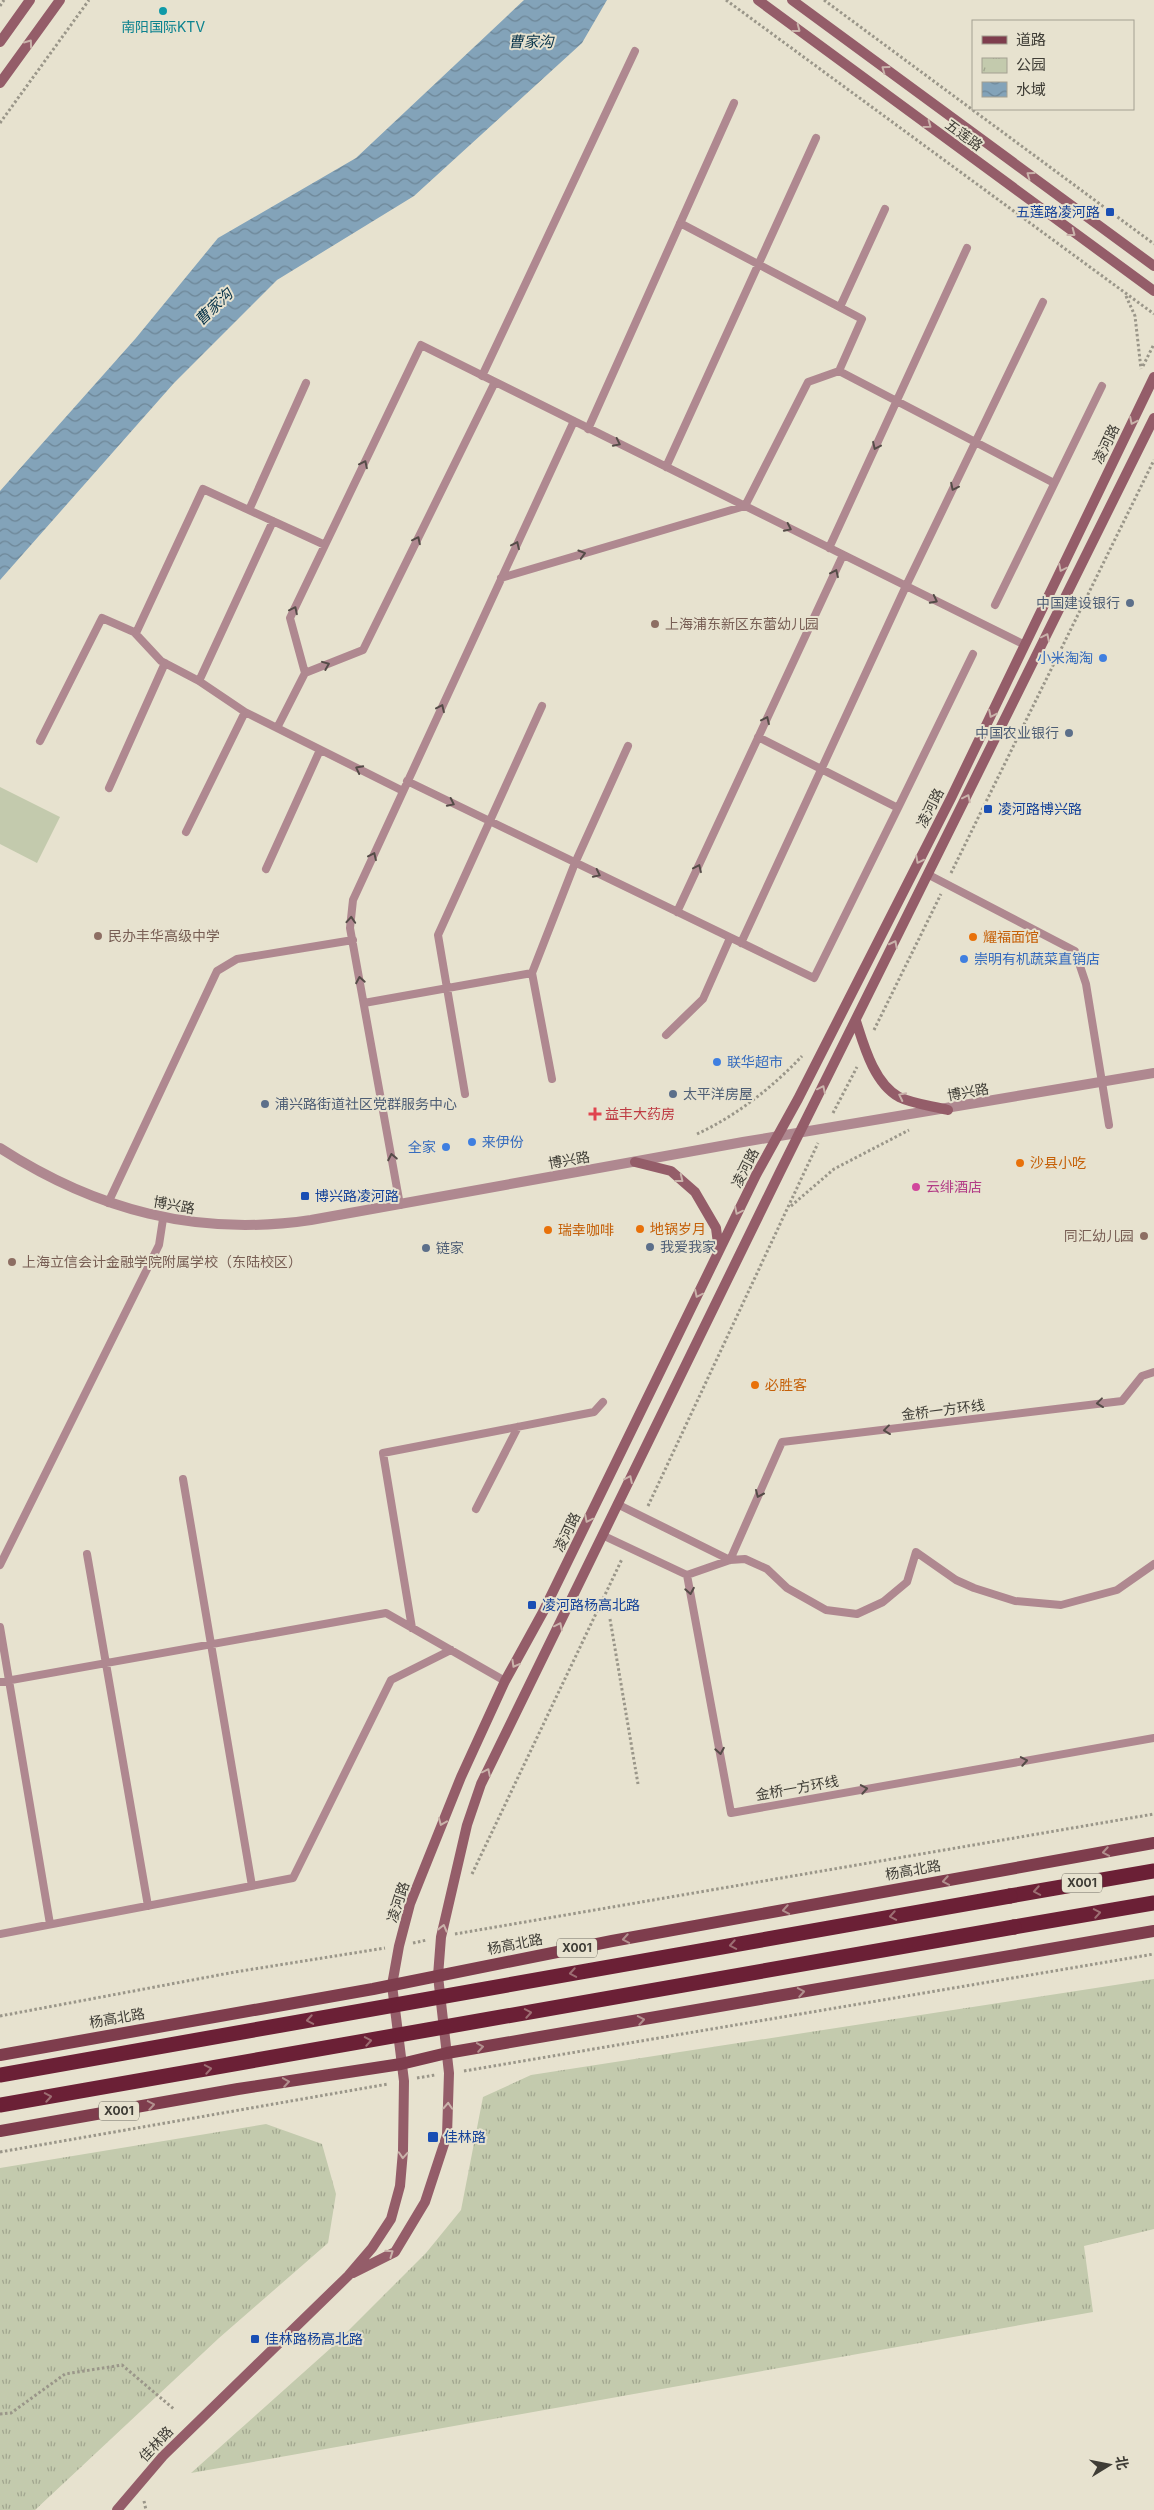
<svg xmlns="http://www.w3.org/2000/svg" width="1154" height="2510" font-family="Inter,'Noto Sans SC',sans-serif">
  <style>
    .grass { fill: #c3caad }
    .park { fill: url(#park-tufts) }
    .water { fill: url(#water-waves) }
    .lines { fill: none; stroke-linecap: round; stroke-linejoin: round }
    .path { stroke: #9a9689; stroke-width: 3; stroke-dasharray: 2.5 2.5; stroke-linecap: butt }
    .lane { stroke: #af8890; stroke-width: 8 }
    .street { stroke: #af8890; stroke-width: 10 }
    .secondary { stroke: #945d69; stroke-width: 10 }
    .primary { stroke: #7e3d4d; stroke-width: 12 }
    .highway { stroke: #6b2036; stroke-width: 15 }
    .highway-bridge { stroke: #6b2036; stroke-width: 15 }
    .oneway { stroke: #cab3ab }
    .oneway2 { stroke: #554c48 }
    .oneway3 { stroke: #b2908e }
    .oneway4 { stroke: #9d6e73 }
    .culture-dot { fill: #0f9aa8; stroke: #e7e2cf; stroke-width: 2 }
    .transit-dot { fill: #1a4fb4; stroke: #e7e2cf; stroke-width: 2 }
    .service-dot { fill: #5c6f8a; stroke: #e7e2cf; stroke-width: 2 }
    .education-dot { fill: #8d6e63; stroke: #e7e2cf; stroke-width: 2 }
    .shop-dot { fill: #3f7fe0; stroke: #e7e2cf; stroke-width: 2 }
    .food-dot { fill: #e8710a; stroke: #e7e2cf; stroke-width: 2 }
    .health-dot { fill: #e0444e; stroke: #e7e2cf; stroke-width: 2 }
    .hotel-dot { fill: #d1479c; stroke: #e7e2cf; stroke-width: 2 }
    .labels { text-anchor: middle; stroke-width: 4; stroke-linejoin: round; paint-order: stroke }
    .shield { fill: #e7e2cf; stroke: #716e64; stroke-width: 1 }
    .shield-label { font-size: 12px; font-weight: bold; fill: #3f3d36 }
    .culture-label { font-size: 14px; fill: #0d838f; stroke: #e7e2cf }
    .street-label { font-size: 14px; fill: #3f3d36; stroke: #e7e2cf }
    .transit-label { font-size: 14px; fill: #164399; stroke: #e7e2cf; text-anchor: start }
    .service-label { font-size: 14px; fill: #4e5e75; stroke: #e7e2cf; text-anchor: start }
    .education-label { font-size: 14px; fill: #785e54; stroke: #e7e2cf; text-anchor: start }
    .shop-label { font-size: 14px; fill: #366cbe; stroke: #e7e2cf; text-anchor: start }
    .food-label { font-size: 14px; fill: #c56008; stroke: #e7e2cf; text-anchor: start }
    .health-label { font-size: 14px; fill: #be3a42; stroke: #e7e2cf; text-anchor: start }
    .hotel-label { font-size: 14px; fill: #b23c85; stroke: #e7e2cf; text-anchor: start }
    .water-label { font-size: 15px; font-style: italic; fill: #053148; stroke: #e7e2cf }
  </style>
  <defs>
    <pattern id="park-tufts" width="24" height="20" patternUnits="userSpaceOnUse" patternTransform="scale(1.25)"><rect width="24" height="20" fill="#c3caad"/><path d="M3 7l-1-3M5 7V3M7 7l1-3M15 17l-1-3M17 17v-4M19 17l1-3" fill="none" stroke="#a0a58e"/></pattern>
    <pattern id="water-waves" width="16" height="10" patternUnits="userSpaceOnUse" patternTransform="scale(1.25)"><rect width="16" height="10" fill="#83a3b9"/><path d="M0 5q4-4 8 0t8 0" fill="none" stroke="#6d8697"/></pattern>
  </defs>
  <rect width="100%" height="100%" fill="#e7e2cf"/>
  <!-- grass -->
  <path class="grass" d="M 0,787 L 60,817 L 37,863 L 0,844 Z"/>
  <!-- park -->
  <path class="park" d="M 1154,1979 L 1154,2229 L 1084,2246 L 1093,2312 L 191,2473 L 332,2347 L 426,2253 L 461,2210 L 483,2097 L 531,2075 Z
    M 266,2124 L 322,2144 L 336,2194 L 328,2243 L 219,2338 L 35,2510 L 0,2510 L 0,2168 Z"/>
  <!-- water -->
  <path class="water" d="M 524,0 L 607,0 L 582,43 L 414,196 L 277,280 L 174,383 L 0,580 L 0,491 L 136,338 L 218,238 L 356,158 Z"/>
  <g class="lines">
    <!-- path -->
    <path class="path" d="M 726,0 L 1154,314
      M 824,0 L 1154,244
      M 0,6 L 4,0
      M 0,123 L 89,0
      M 1126,296 L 1135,316 L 1141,369
      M 1143,366 L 1154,344
      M 951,873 L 1154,460
      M 874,1030 L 941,894
      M 833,1113 L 857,1067
      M 697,1134 C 736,1116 773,1087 802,1056
      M 791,1206 L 834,1169 L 909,1130
      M 648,1506 L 818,1143
      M 610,1619 L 638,1784
      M 472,1874 L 622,1559
      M 455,1934 L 1154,1814
      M 413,1943 L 427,1940
      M 0,2016 L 235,1972 L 385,1948
      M 464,2071 L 1154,1954
      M 417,2078 L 435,2075
      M 0,2152 L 388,2084
      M 0,2414 L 11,2413 L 65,2374 L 122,2365 L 175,2410
      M 144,2501 L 146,2510"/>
    <!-- lane -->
    <path class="lane" d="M 680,223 L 862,319 L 839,371 L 1054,483
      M 840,307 L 885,209
      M 482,376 L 635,51
      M 588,429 L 734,103
      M 666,467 L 816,138
      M 249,510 L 306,383
      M 829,548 L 967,248
      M 501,578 L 745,506 L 808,382 L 839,371
      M 995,605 L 1102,386
      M 136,633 L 203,489 L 325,545
      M 305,673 L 290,618 L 421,345 L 1025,645
      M 199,681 L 273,521
      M 277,728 L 305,673 L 363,650 L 495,382
      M 40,741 L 102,618 L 134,632 L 161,661 L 199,681 L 245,712 L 403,791
      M 407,781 L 814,978 L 898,808 L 758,737
      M 109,788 L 165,663
      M 898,808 L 973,654
      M 186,832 L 245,712
      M 266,869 L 320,750
      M 929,875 L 1075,951 L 1086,984 L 1109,1125
      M 677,912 L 843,555
      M 741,943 L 906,586 L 1043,302
      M 364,1003 L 532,973
      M 666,1035 L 703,999 L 730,938
      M 552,1079 L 532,973 L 575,863 L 628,746
      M 465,1094 L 438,935 L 542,706
      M 108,1203 L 217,971 L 237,959 L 353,940
      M 400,1205 L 350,928 L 353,900 L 574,421
      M 183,1479 L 252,1886
      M 617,1504 L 730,1560 L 782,1442 L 1122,1401 L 1142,1376 L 1154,1372
      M 476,1509 L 518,1427
      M 602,1535 L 687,1575 L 731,1813 L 1154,1738
      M 87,1554 L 148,1906
      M 0,1565 L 159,1245 L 163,1219
      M 687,1575 L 730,1560 L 745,1559 L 767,1569 L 787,1588 L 826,1610 L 857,1614 L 883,1602 L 907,1582 L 916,1552 L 956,1580 L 974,1588 L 1015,1601 L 1061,1605 L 1117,1590 L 1154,1564
      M 0,1627 L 50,1924
      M 412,1628 L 383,1453 L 594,1412 L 603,1402
      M 0,1682 L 386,1613 L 505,1681
      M 0,1934 L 293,1878 L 391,1680 L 451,1650"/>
    <!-- street -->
    <path class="street" d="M 0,1148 C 96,1210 197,1237 311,1220 L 743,1142 L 1154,1073"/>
    <!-- secondary -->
    <path class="secondary" d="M 758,0 L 1154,291
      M 792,0 L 1154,266
      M 0,42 L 30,0
      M 0,83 L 60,0
      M 856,1021 C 864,1046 874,1083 899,1097 C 913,1104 933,1106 948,1110
      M 635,1162 L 671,1171 L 695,1192 L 716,1228 L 719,1251
      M 353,2273 L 395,2252 L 425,2202 L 447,2135 L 449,2073 L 438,1976 L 441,1937 L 467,1825 L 481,1784 L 780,1172 L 1154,418
      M 117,2510 L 163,2456 L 348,2276 L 372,2248 L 391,2219 L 400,2186 L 403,2151 L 404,2081 L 392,1985 L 399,1946 L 410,1904 L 461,1777 L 505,1681 L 543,1612 L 756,1175 L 798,1099 L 951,798 L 1154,377"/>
    <!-- primary -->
    <path class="primary" d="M 0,2055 L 373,1989 L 612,1941 L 1154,1843
      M 0,2131 L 238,2089 L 401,2064 L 447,2053 L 1154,1931"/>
    <!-- highway -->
    <path class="highway" d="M 1010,1896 L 1154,1871
      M 1014,1927 L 1154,1903"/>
    <!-- highway-bridge -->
    <path class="highway-bridge" d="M 0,2075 L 1010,1896
      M 0,2105 L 1014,1927"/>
  </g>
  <!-- one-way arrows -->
  <defs><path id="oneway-chevron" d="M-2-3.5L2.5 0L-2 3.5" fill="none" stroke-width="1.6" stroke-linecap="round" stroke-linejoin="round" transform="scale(1.25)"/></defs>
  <g class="oneway">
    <use href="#oneway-chevron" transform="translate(797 29) rotate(37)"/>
    <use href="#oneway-chevron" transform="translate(29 43) rotate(-54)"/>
    <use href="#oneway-chevron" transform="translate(885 69) rotate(-144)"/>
    <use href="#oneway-chevron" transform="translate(928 125) rotate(36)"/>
    <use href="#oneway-chevron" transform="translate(1030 175) rotate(-144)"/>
    <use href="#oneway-chevron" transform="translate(1072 233) rotate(37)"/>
    <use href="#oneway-chevron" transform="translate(1133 421) rotate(116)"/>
    <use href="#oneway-chevron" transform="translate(1062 568) rotate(116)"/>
    <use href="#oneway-chevron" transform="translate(1046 637) rotate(-64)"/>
    <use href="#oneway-chevron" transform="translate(992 714) rotate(116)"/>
    <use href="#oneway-chevron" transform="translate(967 798) rotate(-64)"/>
    <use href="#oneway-chevron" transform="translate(919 860) rotate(117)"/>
    <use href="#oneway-chevron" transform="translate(894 944) rotate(-63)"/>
    <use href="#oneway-chevron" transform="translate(822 1089) rotate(-64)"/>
    <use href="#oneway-chevron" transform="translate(902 1096) rotate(-154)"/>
    <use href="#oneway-chevron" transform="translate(680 1179) rotate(38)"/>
    <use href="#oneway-chevron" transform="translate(738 1211) rotate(116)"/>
    <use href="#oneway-chevron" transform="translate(698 1294) rotate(116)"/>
    <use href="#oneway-chevron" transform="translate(629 1479) rotate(-64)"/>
    <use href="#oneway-chevron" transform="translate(588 1519) rotate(116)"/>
    <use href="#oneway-chevron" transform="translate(559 1626) rotate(-64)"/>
    <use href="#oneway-chevron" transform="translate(515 1664) rotate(119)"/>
    <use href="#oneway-chevron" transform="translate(487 1772) rotate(-64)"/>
    <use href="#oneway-chevron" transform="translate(442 1822) rotate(113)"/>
    <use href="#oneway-chevron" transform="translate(443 1928) rotate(-76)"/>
    <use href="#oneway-chevron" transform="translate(448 2106) rotate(-87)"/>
    <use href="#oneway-chevron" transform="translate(403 2155) rotate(94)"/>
    <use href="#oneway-chevron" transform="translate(390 2253) rotate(-35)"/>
  </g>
  <g class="oneway2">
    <use href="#oneway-chevron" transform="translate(617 443) rotate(26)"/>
    <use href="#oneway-chevron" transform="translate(876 446) rotate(115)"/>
    <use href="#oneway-chevron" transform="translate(364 464) rotate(-64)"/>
    <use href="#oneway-chevron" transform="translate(954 487) rotate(116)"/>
    <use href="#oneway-chevron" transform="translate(788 528) rotate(26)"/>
    <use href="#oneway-chevron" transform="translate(417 540) rotate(-64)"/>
    <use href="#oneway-chevron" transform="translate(516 545) rotate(-65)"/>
    <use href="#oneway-chevron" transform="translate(582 554) rotate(-16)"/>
    <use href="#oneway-chevron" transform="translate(835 573) rotate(-65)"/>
    <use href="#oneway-chevron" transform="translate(934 600) rotate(27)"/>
    <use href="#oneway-chevron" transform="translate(294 610) rotate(-64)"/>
    <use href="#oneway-chevron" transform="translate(326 665) rotate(-22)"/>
    <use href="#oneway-chevron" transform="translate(441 708) rotate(-65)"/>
    <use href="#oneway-chevron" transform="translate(766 720) rotate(-65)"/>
    <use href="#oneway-chevron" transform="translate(359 769) rotate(-153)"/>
    <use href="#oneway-chevron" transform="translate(451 803) rotate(26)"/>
    <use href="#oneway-chevron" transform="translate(373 856) rotate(-65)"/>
    <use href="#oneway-chevron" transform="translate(698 868) rotate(-65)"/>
    <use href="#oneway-chevron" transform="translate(597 874) rotate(26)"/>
    <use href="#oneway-chevron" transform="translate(351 920) rotate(-86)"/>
    <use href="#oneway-chevron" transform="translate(360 980) rotate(-100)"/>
    <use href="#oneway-chevron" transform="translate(392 1157) rotate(-101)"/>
    <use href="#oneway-chevron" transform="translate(1100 1403) rotate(173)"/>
    <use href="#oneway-chevron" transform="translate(887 1430) rotate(173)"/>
    <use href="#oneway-chevron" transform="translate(759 1494) rotate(114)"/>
    <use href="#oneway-chevron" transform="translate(690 1591) rotate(80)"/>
    <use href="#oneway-chevron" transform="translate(720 1751) rotate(80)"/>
    <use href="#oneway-chevron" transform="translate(1024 1761) rotate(-10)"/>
    <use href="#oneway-chevron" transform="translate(864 1789) rotate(-10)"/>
  </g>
  <g class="oneway3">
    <use href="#oneway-chevron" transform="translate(1106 1852) rotate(170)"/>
    <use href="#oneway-chevron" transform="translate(946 1881) rotate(170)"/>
    <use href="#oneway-chevron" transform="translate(786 1910) rotate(170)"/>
    <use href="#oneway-chevron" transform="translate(626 1939) rotate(170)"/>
    <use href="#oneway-chevron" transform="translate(801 1992) rotate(-10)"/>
    <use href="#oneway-chevron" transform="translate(641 2020) rotate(-10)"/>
    <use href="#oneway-chevron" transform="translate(480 2047) rotate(-9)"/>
    <use href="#oneway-chevron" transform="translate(286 2082) rotate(-9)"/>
    <use href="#oneway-chevron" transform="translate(151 2105) rotate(-10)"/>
  </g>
  <g class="oneway4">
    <use href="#oneway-chevron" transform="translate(1037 1891) rotate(170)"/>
    <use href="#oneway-chevron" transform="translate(1097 1913) rotate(-10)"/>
    <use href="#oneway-chevron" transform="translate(893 1916) rotate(170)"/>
    <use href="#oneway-chevron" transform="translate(733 1945) rotate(170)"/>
    <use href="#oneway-chevron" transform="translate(573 1973) rotate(170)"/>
    <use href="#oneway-chevron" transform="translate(528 2013) rotate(-10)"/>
    <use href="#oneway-chevron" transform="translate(310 2020) rotate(170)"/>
    <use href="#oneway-chevron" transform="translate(368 2041) rotate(-10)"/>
    <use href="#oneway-chevron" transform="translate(208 2069) rotate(-10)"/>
    <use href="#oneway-chevron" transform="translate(48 2097) rotate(-10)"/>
  </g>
  <!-- markers -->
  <circle class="culture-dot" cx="163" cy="11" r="5"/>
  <g class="transit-dot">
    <rect x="1105" y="207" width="10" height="10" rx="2.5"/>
    <rect x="983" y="804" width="10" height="10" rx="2.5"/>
    <rect x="300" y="1191" width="10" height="10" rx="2.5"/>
    <rect x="527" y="1600" width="10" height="10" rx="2.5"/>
    <rect x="427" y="2131" width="12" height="12" rx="2.5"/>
    <rect x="250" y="2334" width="10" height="10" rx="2.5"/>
  </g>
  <g class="service-dot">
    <circle cx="1130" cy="603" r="5"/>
    <circle cx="1069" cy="733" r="5"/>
    <circle cx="673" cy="1094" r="5"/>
    <circle cx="265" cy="1104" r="5"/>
    <circle cx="650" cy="1247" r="5"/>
    <circle cx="426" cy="1248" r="5"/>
  </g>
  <g class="education-dot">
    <circle cx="655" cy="624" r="5"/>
    <circle cx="98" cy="936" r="5"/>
    <circle cx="1144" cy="1236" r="5"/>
    <circle cx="12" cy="1262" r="5"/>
  </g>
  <g class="shop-dot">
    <circle cx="1103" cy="658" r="5"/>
    <circle cx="964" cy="959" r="5"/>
    <circle cx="717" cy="1062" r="5"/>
    <circle cx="472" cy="1142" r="5"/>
    <circle cx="446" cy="1147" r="5"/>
  </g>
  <g class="food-dot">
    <circle cx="973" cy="937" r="5"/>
    <circle cx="1020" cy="1163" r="5"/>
    <circle cx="640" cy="1229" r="5"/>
    <circle cx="548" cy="1230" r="5"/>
    <circle cx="755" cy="1385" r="5"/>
  </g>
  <path class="health-dot" d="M592.5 1106.5h5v5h5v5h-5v5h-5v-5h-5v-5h5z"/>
  <circle class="hotel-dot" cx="916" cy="1187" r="5"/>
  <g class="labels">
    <!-- shield labels -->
    <g class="shield">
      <rect x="1062" y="1873.5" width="40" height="19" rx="4"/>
      <rect x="557" y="1938.5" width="40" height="19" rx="4"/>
      <rect x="99" y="2101.5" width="40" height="19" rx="4"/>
    </g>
    <g class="shield-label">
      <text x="1082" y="1887">X001</text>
      <text x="577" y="1952">X001</text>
      <text x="119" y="2115">X001</text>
    </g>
    <!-- culture labels -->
    <g class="culture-label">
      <text x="163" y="32">南阳国际KTV</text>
    </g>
    <!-- street labels -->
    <g class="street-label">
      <text transform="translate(964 135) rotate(36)" y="5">五莲路</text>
      <text transform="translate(1106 444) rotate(-64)" y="5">凌河路</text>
      <text transform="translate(930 808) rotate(-63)" y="5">凌河路</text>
      <text transform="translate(968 1092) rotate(-10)" y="5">博兴路</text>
      <text transform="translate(569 1160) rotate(-10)" y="5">博兴路</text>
      <text transform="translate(745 1168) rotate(-63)" y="5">凌河路</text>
      <text transform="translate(174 1205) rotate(10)" y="5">博兴路</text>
      <text transform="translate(943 1410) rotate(-7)" y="5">金桥一方环线</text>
      <text transform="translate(567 1532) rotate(-64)" y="5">凌河路</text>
      <text transform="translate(797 1788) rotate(-10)" y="5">金桥一方环线</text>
      <text transform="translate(913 1870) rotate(-10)" y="5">杨高北路</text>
      <text transform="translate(398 1902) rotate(-72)" y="5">凌河路</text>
      <text transform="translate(515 1944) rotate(-11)" y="5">杨高北路</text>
      <text transform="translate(117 2018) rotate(-10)" y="5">杨高北路</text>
      <text transform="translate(156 2444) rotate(-47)" y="5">佳林路</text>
    </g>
    <!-- transit labels -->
    <g class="transit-label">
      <text x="1100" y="217" text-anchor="end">五莲路凌河路</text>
      <text x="998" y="814">凌河路博兴路</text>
      <text x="315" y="1201">博兴路凌河路</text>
      <text x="542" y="1610">凌河路杨高北路</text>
      <text x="444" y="2142">佳林路</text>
      <text x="265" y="2344">佳林路杨高北路</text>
    </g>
    <!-- service labels -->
    <g class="service-label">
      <text x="1120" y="608" text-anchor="end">中国建设银行</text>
      <text x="1059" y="738" text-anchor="end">中国农业银行</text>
      <text x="683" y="1099">太平洋房屋</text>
      <text x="275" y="1109">浦兴路街道社区党群服务中心</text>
      <text x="660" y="1252">我爱我家</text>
      <text x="436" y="1253">链家</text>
    </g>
    <!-- education labels -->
    <g class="education-label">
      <text x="665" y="629">上海浦东新区东蕾幼儿园</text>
      <text x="108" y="941">民办丰华高级中学</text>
      <text x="1134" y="1241" text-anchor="end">同汇幼儿园</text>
      <text x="22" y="1267">上海立信会计金融学院附属学校（东陆校区）</text>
    </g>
    <!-- shop labels -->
    <g class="shop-label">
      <text x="1093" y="663" text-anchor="end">小米淘淘</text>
      <text x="974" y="964">崇明有机蔬菜直销店</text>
      <text x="727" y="1067">联华超市</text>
      <text x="482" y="1147">来伊份</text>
      <text x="436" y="1152" text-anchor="end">全家</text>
    </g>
    <!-- food labels -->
    <g class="food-label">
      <text x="983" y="942">耀福面馆</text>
      <text x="1030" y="1168">沙县小吃</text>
      <text x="650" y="1234">地锅岁月</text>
      <text x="558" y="1235">瑞幸咖啡</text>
      <text x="765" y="1390">必胜客</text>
    </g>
    <!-- health labels -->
    <g class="health-label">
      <text x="605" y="1119">益丰大药房</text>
    </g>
    <!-- hotel labels -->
    <g class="hotel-label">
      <text x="926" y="1192">云绯酒店</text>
    </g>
    <!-- water labels -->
    <g class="water-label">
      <text x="531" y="47">曹家沟</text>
      <text transform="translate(214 307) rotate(-44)" y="5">曹家沟</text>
    </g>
  </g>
  <!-- legend -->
  <rect x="972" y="20" width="162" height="90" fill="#e7e2cf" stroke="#a4a092"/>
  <rect x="982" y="36" width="25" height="8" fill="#7e3d4d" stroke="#a4a092"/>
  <text x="1016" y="45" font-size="15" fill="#3f3d36">道路</text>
  <rect x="982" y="58" width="25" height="15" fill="url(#park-tufts)" stroke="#a4a092"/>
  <text x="1016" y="70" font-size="15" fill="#3f3d36">公园</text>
  <rect x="982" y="82" width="25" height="15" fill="url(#water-waves)" stroke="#a4a092"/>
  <text x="1016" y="95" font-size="15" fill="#3f3d36">水域</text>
  <!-- north arrow -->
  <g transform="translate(1109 2465) rotate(80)" stroke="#e7e2cf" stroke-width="4" paint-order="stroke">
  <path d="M0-4L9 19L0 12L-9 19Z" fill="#3f3d36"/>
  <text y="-8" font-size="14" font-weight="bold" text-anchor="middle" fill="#3f3d36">北</text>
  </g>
</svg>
